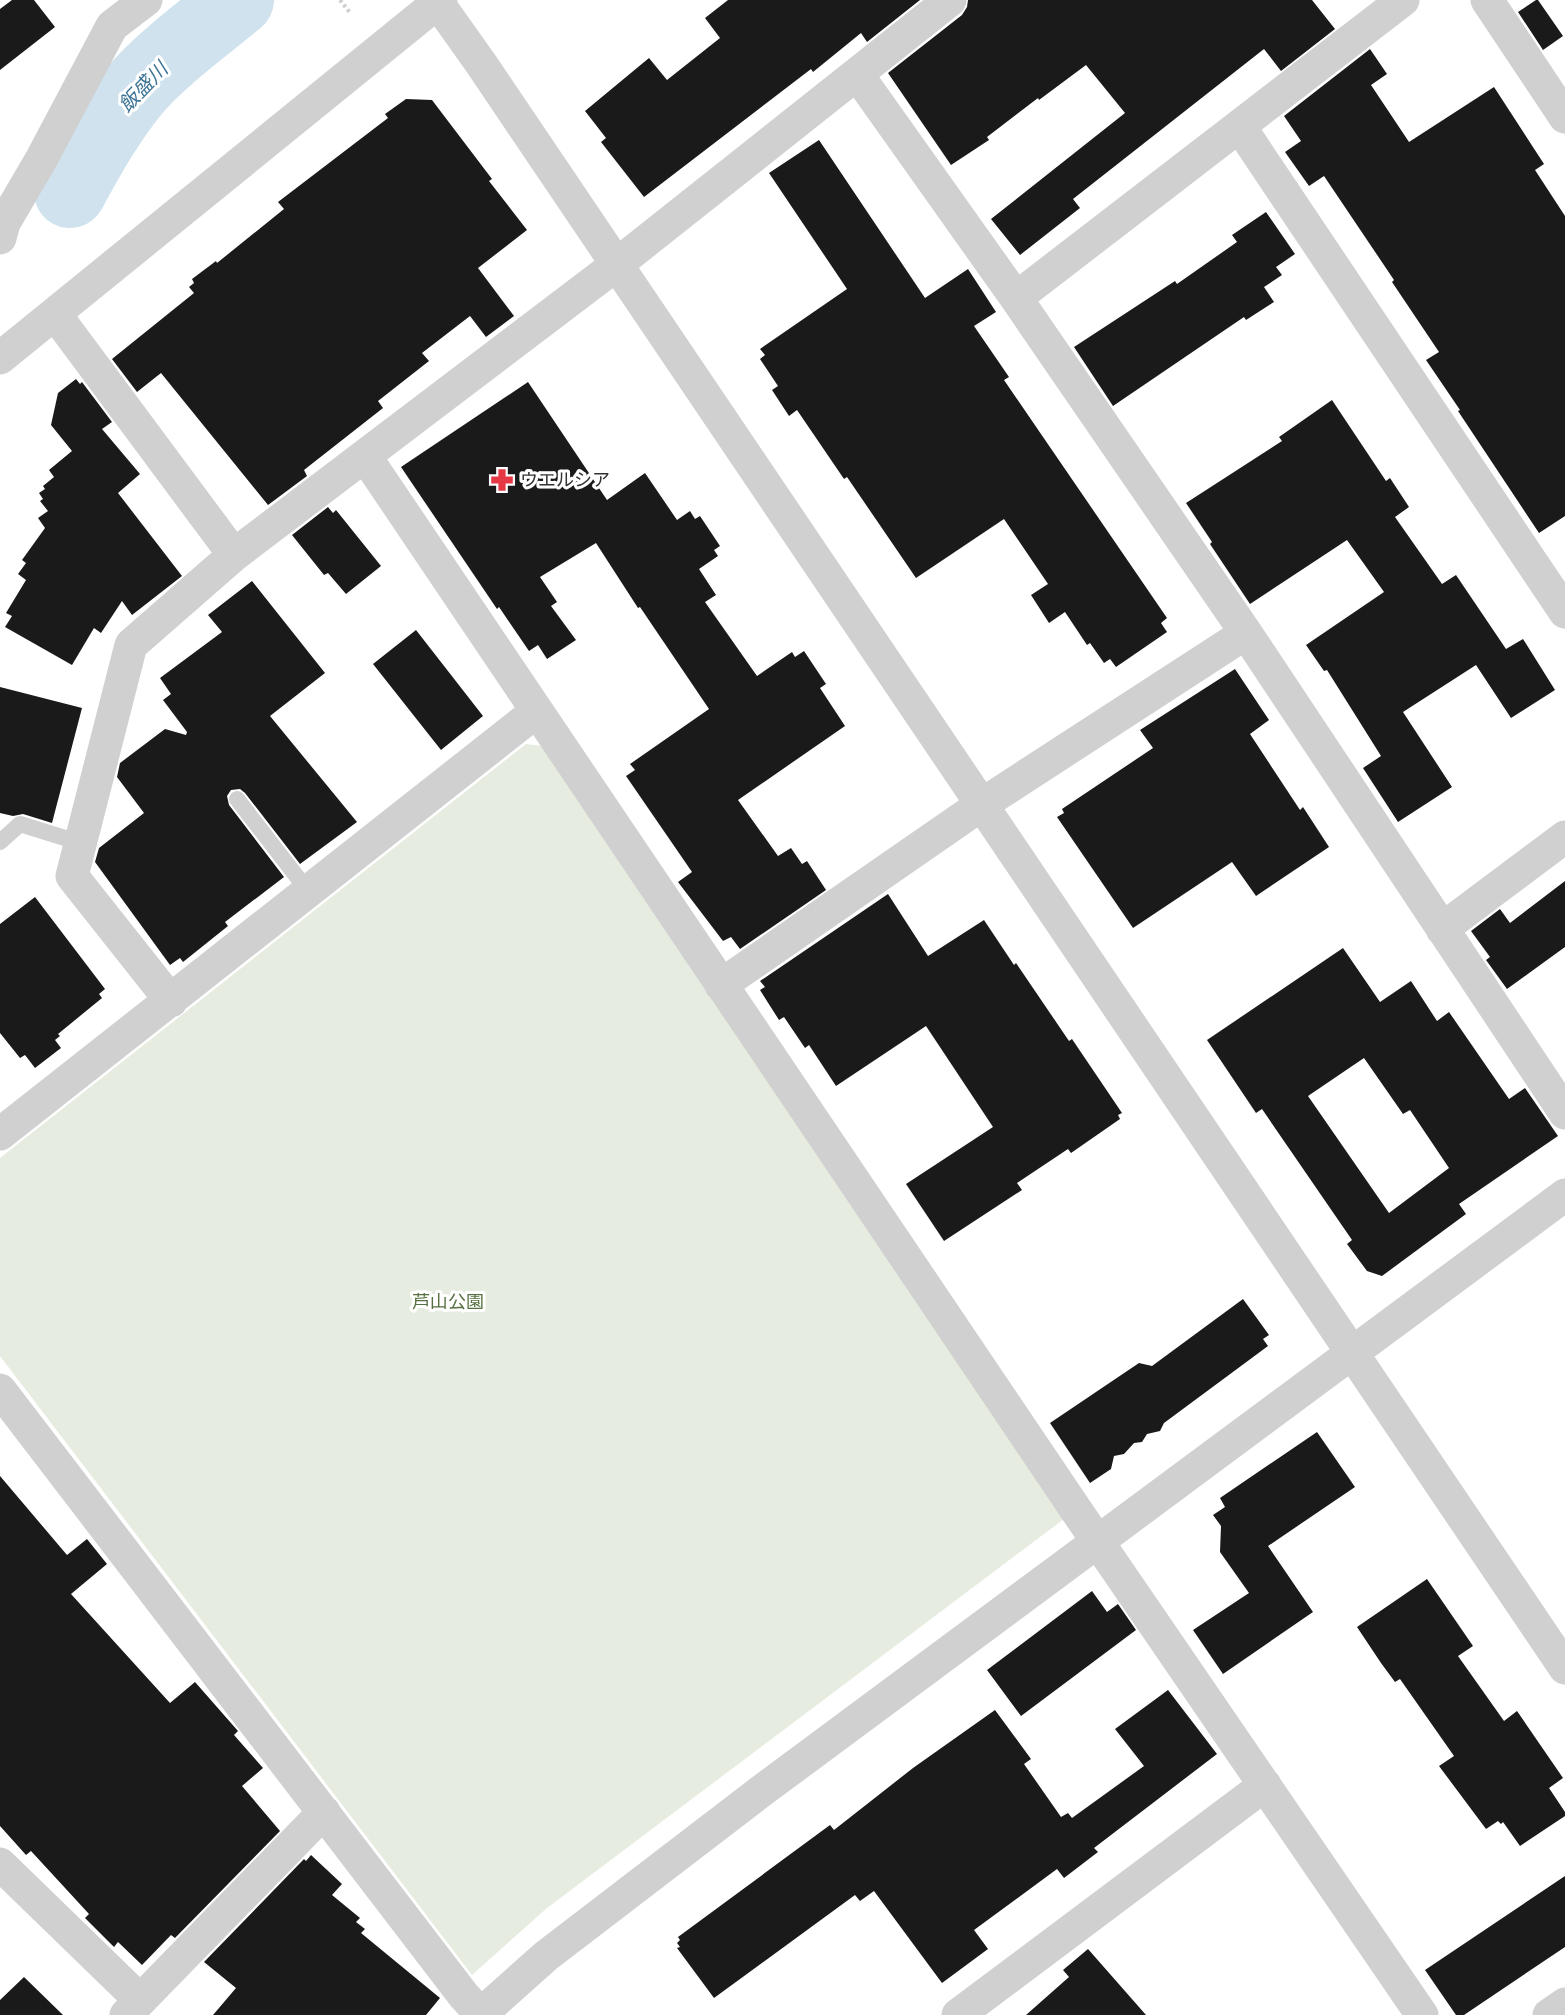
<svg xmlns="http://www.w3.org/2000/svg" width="1565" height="2015" font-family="'Fira Sans Condensed','Noto Sans JP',sans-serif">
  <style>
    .green { fill: #e6ecdf }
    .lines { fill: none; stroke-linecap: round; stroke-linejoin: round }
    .river { stroke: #cfe2ee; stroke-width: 72 }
    .building { fill: #1a1a1a; fill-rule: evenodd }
    .path { stroke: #cdcdcd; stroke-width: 4; stroke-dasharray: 3 3; stroke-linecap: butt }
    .service { stroke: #d0d0d0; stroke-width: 16 }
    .minor { stroke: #d0d0d0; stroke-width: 33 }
    .tertiary { stroke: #d0d0d0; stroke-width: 33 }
    .labels { text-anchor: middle; stroke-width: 6; stroke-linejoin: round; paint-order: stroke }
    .poi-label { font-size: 18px; fill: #333; stroke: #fff; text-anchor: start }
    .park-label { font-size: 18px; fill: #56703f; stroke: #fff }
    .water-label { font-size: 20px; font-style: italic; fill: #3f7597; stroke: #fff }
  </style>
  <rect width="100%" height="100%" fill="#fff"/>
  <!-- green -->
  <path class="green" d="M 526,744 L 543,746 L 1064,1519 L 547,1908 L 472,1975 L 0,1356 L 0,1158 Z"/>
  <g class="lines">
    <!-- river -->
    <path class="river" d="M 70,192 C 89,157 108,123 134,91 C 160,60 205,27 238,0"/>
  </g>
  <!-- building -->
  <path class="building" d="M 12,0 L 34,0 L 55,27 L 0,70 L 0,9 Z
    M 728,0 L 920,0 L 867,42 L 861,33 L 813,72 L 811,69 L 644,197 L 601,142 L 606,138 L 585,111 L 649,58 L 667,80 L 720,38 L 705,18 Z
    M 968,0 L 1312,0 L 1335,29 L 1281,71 L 1264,49 L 1073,199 L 1080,208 L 1020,255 L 991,219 L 1125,113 L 1086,65 L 1039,100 L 1038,98 L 987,137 L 989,140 L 951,165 L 888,73 L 962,15 L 967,7 Z
    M 1536,0 L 1538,0 L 1563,36 L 1543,50 L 1518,12 Z
    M 1370,49 L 1387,74 L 1371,85 L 1409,142 L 1494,87 L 1544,164 L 1535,170 L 1565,216 L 1565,516 L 1539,533 L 1458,411 L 1460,410 L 1426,360 L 1439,352 L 1392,282 L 1394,280 L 1324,176 L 1309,186 L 1285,152 L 1301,141 L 1284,116 Z
    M 406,99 L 432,100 L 492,179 L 489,181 L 527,230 L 478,268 L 514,316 L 486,337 L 470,316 L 422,353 L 429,361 L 378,401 L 383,408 L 304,470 L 307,476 L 268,505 L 161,373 L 137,392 L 112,359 L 194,293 L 189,287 L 194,283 L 192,279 L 216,261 L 217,263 L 284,209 L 278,202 L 388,118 L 385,114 Z
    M 819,140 L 925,298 L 968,269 L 996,312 L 974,326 L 1009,377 L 1004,380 L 1167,618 L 1161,623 L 1167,632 L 1116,667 L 1110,659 L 1104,663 L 1090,643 L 1087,645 L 1065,612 L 1049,623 L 1031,595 L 1048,584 L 1004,519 L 916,578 L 847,477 L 844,479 L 797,410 L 789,416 L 772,390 L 778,386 L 760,359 L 765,355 L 760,349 L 847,289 L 769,173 Z
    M 1266,212 L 1295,254 L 1276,267 L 1282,275 L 1264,287 L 1274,302 L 1246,320 L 1244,317 L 1113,406 L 1074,347 L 1175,281 L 1177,284 L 1237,242 L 1232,235 Z
    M 76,379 L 80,384 L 82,382 L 112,422 L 102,429 L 140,474 L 118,493 L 182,576 L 132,615 L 122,601 L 101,633 L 94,628 L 72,665 L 5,627 L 12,616 L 6,613 L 26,580 L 18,574 L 26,563 L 22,560 L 45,528 L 38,518 L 48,511 L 40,501 L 43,499 L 39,493 L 45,489 L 43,486 L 54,477 L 49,470 L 72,451 L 51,425 L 58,393 Z
    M 528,382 L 607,500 L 645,473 L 677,520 L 690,511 L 695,519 L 700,516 L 720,546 L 714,550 L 718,556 L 699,569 L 716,595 L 705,602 L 757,676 L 792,652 L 795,657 L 804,651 L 826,684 L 820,688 L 845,726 L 738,800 L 778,856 L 791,848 L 802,864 L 807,861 L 826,890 L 740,949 L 731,937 L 723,941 L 678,882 L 692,872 L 626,776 L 635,770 L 630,764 L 709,709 L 640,607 L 638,608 L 596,543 L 540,577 L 557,602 L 551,606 L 576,640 L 547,659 L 538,645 L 529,651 L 499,607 L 497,609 L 401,467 Z
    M 1332,400 L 1386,481 L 1390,478 L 1409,507 L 1395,517 L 1442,584 L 1456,575 L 1506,649 L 1523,639 L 1555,690 L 1511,718 L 1476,665 L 1403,712 L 1452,787 L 1398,822 L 1363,768 L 1381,756 L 1327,670 L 1324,671 L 1306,645 L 1384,592 L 1347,540 L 1250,604 L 1210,544 L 1212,542 L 1186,503 L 1282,441 L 1279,437 Z
    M 328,507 L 333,513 L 336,510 L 381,566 L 346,594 L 328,573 L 324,575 L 292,535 Z
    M 252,581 L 325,673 L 270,716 L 357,822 L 300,864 L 245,793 L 240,789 L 231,790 L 227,796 L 229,805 L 284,877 L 225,922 L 228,926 L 183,962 L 180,958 L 170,965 L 95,862 L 99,848 L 144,813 L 117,777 L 120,763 L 165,729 L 186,735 L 187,732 L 163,700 L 171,694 L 160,678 L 222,632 L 208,615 Z
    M 416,630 L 483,716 L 441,750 L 373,664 Z
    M 1235,669 L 1269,720 L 1250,734 L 1300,810 L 1303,807 L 1329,847 L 1256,896 L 1232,862 L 1133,928 L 1057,817 L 1064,813 L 1062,809 L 1153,748 L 1140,730 Z
    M 0,687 L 82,708 L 52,823 L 23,814 L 13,816 L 0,813 Z
    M 1565,881 L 1565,947 L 1507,989 L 1486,960 L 1490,957 L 1471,931 L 1500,909 L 1510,923 Z
    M 888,894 L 928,956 L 984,920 L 1014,965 L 1016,963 L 1069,1041 L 1072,1039 L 1122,1113 L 1118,1115 L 1120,1119 L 1071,1153 L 1068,1149 L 1017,1183 L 1022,1190 L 944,1241 L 906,1184 L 993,1127 L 926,1026 L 836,1086 L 809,1045 L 805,1048 L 784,1017 L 779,1020 L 760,990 L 765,987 L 760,981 Z
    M 35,897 L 105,989 L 99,994 L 102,998 L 58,1034 L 60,1036 L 55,1040 L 61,1048 L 35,1068 L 25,1055 L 20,1058 L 0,1033 L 0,924 Z
    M 1343,948 L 1380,1002 L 1411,981 L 1437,1021 L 1449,1012 L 1509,1099 L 1525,1088 L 1558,1136 L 1459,1204 L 1466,1214 L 1382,1276 L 1367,1271 L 1347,1244 L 1352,1240 L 1262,1109 L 1256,1113 L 1207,1040 ZM 1364,1058 L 1403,1114 L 1410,1110 L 1449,1168 L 1389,1213 L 1308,1096 Z
    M 1243,1299 L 1269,1335 L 1263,1339 L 1268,1346 L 1164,1423 L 1160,1431 L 1147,1434 L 1142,1442 L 1134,1443 L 1124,1454 L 1114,1456 L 1111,1469 L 1090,1483 L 1050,1423 L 1139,1363 L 1152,1366 Z
    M 1317,1432 L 1355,1487 L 1268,1546 L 1313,1612 L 1223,1674 L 1193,1630 L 1249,1593 L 1220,1552 L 1221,1526 L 1213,1515 L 1225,1507 L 1220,1498 Z
    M 0,1476 L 67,1555 L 87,1539 L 107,1564 L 71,1594 L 140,1670 L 170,1703 L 195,1682 L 238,1731 L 234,1735 L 263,1768 L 242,1786 L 280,1831 L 175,1938 L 171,1935 L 142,1965 L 118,1942 L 114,1947 L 85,1918 L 89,1914 L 31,1851 L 26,1855 L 0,1826 Z
    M 1427,1579 L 1473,1646 L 1458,1656 L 1504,1721 L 1517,1711 L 1563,1778 L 1549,1788 L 1565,1812 L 1565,1816 L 1520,1846 L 1503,1822 L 1501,1824 L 1498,1821 L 1486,1829 L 1439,1766 L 1454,1756 L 1400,1679 L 1395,1682 L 1381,1663 L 1357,1627 Z
    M 1092,1591 L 1107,1612 L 1118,1604 L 1136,1630 L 1021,1716 L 987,1670 Z
    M 1168,1690 L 1217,1754 L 1094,1848 L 1098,1852 L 1064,1878 L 1057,1869 L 974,1930 L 988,1949 L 942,1983 L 874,1891 L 860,1901 L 855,1895 L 714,1998 L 677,1948 L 680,1947 L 677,1943 L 680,1940 L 678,1937 L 830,1825 L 834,1830 L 913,1768 L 995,1710 L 1031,1759 L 1024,1764 L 1061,1817 L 1068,1813 L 1072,1818 L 1144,1766 L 1115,1729 Z
    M 311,1855 L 342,1884 L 332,1895 L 360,1918 L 356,1922 L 365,1929 L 361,1933 L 440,1998 L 426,2015 L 213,2015 L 236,1988 L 204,1962 L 304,1859 L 306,1861 Z
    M 1565,1876 L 1565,1947 L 1464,2015 L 1456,2015 L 1425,1970 Z
    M 1088,1949 L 1146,2015 L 1026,2015 L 1069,1977 L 1063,1970 Z
    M 24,1977 L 63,2015 L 0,2015 L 0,2000 Z"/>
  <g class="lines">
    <!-- path -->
    <path class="path" d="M 340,0 L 351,14"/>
    <!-- service -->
    <path class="service" d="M 237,799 L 308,891
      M 0,842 L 20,824 L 81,843"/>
    <!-- minor -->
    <path class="minor" d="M 1487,0 L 1565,117
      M 857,74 L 1016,298 L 1246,633 L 1565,1113
      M 1240,127 L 1565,612
      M 0,238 L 4,223 L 42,158 L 112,26 L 146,0
      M 1016,298 L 1403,0
      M 55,314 L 234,555
      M 365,456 L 1076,1510 L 1422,2015
      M 1442,929 L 1565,837
      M 721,985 L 981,805 L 1246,633
      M 171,1001 L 72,876 L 131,645 L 234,555 L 616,265 L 950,0
      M 0,1134 L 537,711
      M 0,1390 L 464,1996 L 482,2015
      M 0,1864 L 140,2000
      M 126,2015 L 324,1812
      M 958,2015 L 1265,1785
      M 1549,2015 L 1565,2004"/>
    <!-- tertiary -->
    <path class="tertiary" d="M 438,3 L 482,65 L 1565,1668
      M 0,358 L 441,0
      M 480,2015 L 546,1956 L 760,1792 L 1565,1195"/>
  </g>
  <!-- icons -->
  <defs>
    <g id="pharmacy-bare" transform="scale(1.8)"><path d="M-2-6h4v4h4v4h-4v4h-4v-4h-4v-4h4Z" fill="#e63946" stroke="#fff" stroke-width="2.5" paint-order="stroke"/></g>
  </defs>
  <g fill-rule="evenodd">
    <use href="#pharmacy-bare" x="502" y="480"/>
  </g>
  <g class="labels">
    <!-- poi labels -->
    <g class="poi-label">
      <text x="520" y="486">ウエルシア</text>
    </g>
    <!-- park labels -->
    <g class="park-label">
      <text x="448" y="1308">芦山公園</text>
    </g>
    <!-- water labels -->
    <g class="water-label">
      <text transform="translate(143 87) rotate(-46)" y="7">飯盛川</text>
    </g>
  </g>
</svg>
